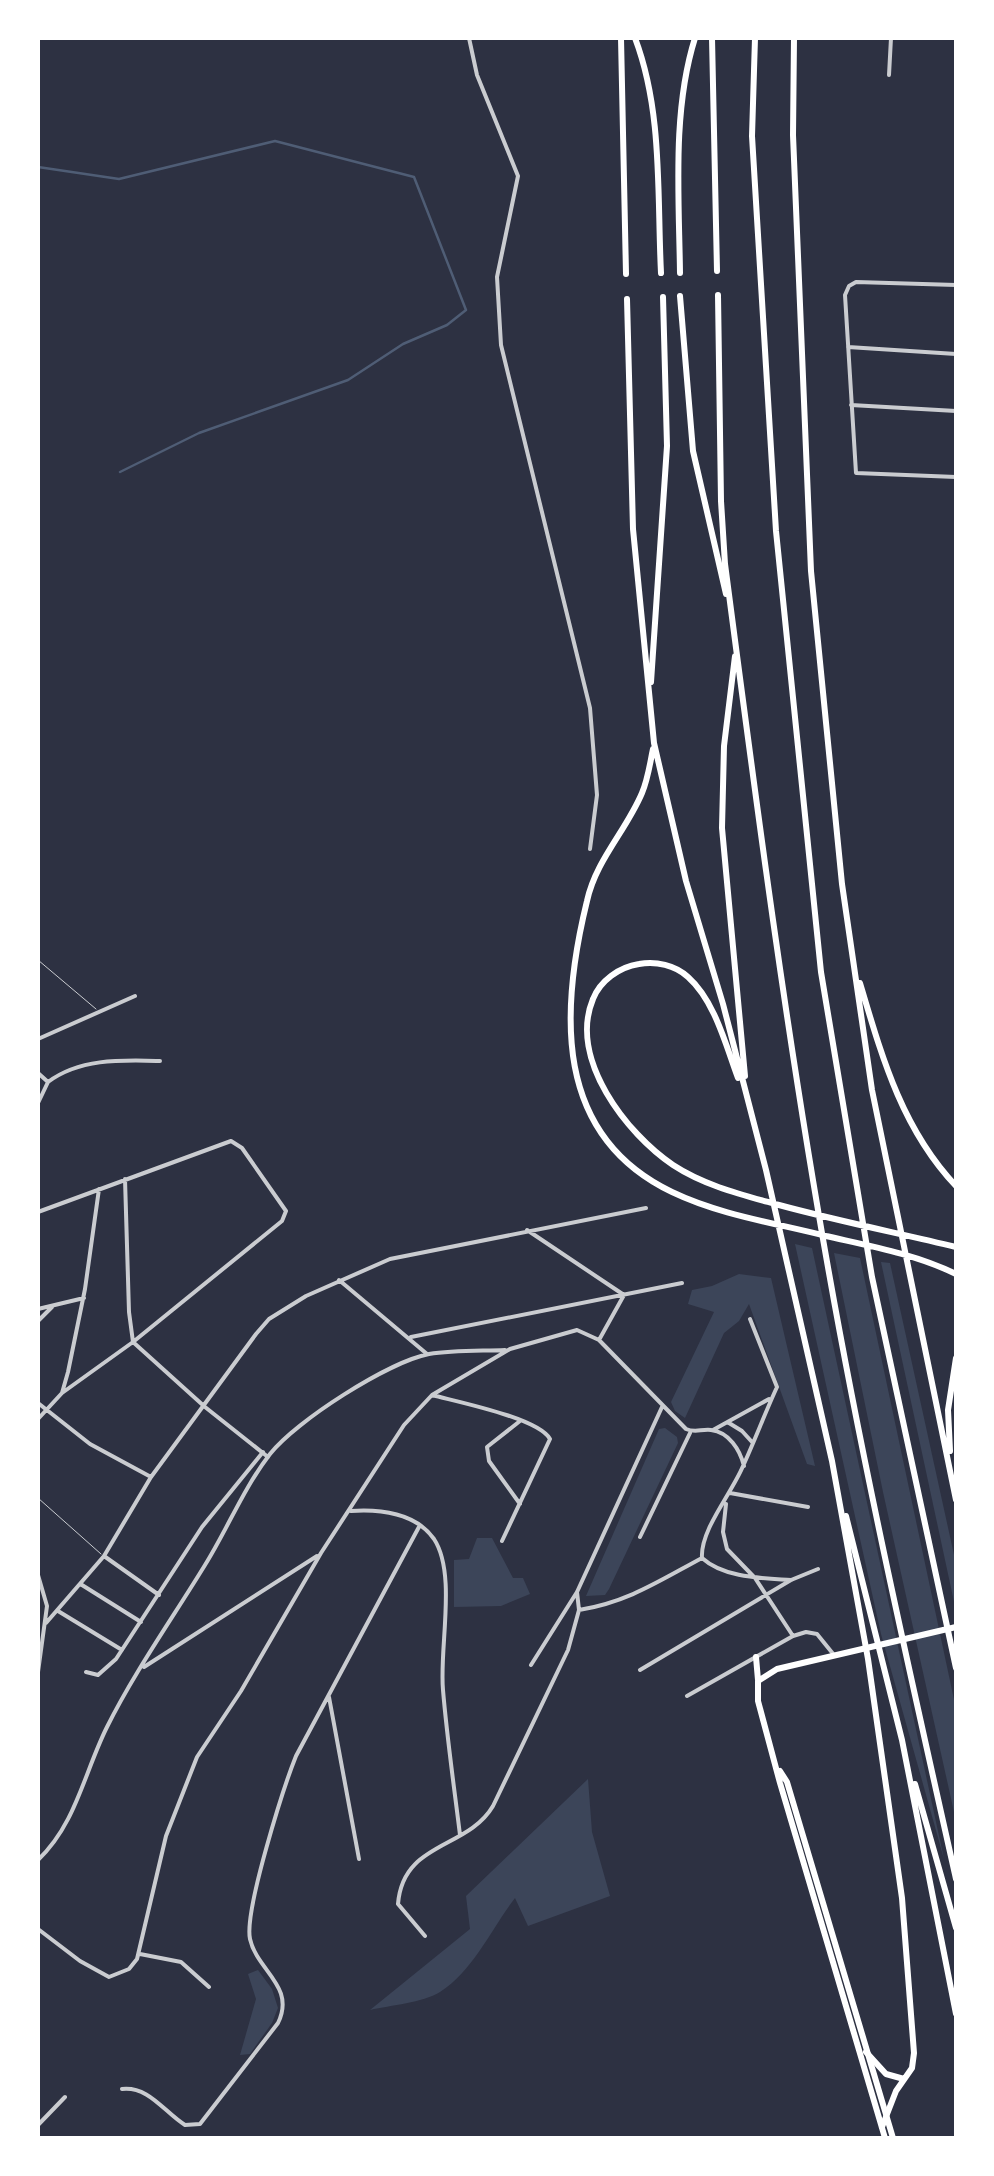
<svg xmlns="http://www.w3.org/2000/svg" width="994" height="2176" font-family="Helvetica,sans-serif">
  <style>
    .green { fill: #3c4559 }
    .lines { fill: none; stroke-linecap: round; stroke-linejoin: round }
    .stream { stroke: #4f5d75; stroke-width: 2.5 }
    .service { stroke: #caccd0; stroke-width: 1 }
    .minor { stroke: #caccd0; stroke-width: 4 }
    .primary { stroke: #fff; stroke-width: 6 }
    .motorway { stroke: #fff; stroke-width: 6 }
  </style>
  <rect width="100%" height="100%" fill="#2d3142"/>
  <!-- green -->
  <path class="green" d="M 795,1244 L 812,1248 L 944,1859 L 881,1634 Z
    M 834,1253 L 860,1258 L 956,1709 L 956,1821 L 883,1492 Z
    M 881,1262 L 890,1263 L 956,1564 L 956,1611 Z
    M 739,1274 L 771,1278 L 815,1466 L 807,1464 L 749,1304 L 739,1321 L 724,1333 L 685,1418 L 675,1411 L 671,1402 L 714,1312 L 688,1304 L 692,1290 L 712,1286 Z
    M 665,1428 L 677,1437 L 678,1443 L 609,1589 L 605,1595 L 586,1596 L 659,1429 Z
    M 477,1538 L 492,1538 L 513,1578 L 523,1578 L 530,1594 L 501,1606 L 454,1607 L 454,1560 L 469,1559 Z
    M 588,1779 L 592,1832 L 610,1896 L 528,1926 L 515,1898 C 491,1929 474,1970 440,1992 C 422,2003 391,2005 370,2010 L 470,1929 L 466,1896 Z
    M 258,1970 L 272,1989 L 278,2008 L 272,2023 L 250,2054 L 240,2055 L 256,1999 L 248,1974 Z"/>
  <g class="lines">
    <!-- stream -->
    <path class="stream" d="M 38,167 L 119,179 L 275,141 L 414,177 L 466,310 L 447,325 L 403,344 L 348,380 L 199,433 L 120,472"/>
    <!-- service -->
    <path class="service" d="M 38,960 L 96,1009
      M 38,1498 L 101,1554"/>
    <!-- minor -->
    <path class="minor" d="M 469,38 L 477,75 L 518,176 L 497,277 L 501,345 L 590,708 L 597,795 L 590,849
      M 889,75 L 891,38
      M 956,285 L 856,282 L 849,286 L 845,295 L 856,473 L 956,477
      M 848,347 L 956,354
      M 851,405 L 956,411
      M 38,1039 L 135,996
      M 38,1073 L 48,1082
      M 48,1082 C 80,1058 122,1060 160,1061
      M 38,1103 L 48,1082
      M 125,1179 L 129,1312 L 133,1342 L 205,1407 L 268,1457
      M 38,1212 L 231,1141 L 242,1148 L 286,1211 L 282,1221 L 133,1342 L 62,1393
      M 527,1230 L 624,1295 L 599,1340
      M 339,1280 L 427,1354
      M 38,1309 L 84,1298
      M 750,1319 L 777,1387 C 765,1413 755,1440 743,1466 C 732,1493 700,1530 702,1558 C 724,1578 762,1578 791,1580
      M 38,1321 L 52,1307
      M 411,1337 L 682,1283
      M 432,1395 C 458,1402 538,1418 550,1439 L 502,1541
      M 38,1403 L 90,1444 L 151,1477
      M 38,1419 L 62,1393 L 68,1372 L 85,1289 L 99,1189
      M 520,1421 L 487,1447 L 489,1461 L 520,1504
      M 729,1423 L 742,1431 L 752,1442
      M 713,1430 L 769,1399
      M 730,1493 L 808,1507
      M 726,1504 L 723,1532 L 727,1549 L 755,1578 L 793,1636
      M 351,1511 C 380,1509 416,1513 434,1539 C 457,1574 439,1648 443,1690 C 447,1738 454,1786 460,1835
      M 640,1537 L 690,1433
      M 104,1556 L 159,1595
      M 38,1575 L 47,1606 L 38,1672
      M 82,1585 L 141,1622
      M 579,1610 C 628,1602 659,1581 702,1558
      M 58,1611 L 122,1650
      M 46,1623 L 104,1556 L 151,1477 L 256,1334 L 269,1319 L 306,1296 L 390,1259 L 646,1208
      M 531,1665 L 577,1592 L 662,1407
      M 144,1667 L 317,1556
      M 640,1670 L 791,1580 L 818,1569
      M 86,1672 L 98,1675 L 116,1659 L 202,1527 L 263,1452
      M 687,1696 L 793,1636 L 806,1632 L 817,1634 L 834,1655
      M 329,1697 L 359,1859
      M 38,1860 C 76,1824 84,1773 107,1727 C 135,1671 172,1619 205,1565 C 228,1528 243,1489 270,1454 C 296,1421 388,1362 429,1354 C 453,1350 480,1351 505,1350
      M 38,1929 L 80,1961 L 109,1977 L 129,1969 L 137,1959 L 166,1836 L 197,1757 L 241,1691 L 321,1553 L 404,1425 L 432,1395 L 510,1349 L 577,1330 L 599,1340 L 686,1429 C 695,1433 701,1429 711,1430 C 729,1432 740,1450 744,1466
      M 425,1936 L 398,1904 C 403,1841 467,1850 493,1806 L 568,1650 L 579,1610 L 577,1592
      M 140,1954 L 181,1962 L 209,1987
      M 122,2089 C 149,2086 164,2112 185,2125 L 200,2124 L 278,2023 C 296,1986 257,1971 250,1939 C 244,1911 284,1786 296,1756 L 420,1525
      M 38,2125 L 65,2097"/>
    <!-- primary -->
    <path class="primary" d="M 756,1657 L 758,1680
      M 780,1771 L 787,1782 L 893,2138
      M 885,2138 L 780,1783 L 758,1701 L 758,1681 L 777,1669 L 956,1627"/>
    <!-- motorway -->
    <path class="motorway" d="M 621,38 L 626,274
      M 635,38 C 663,112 657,194 661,273
      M 712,38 L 717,271
      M 755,38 L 752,136 L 776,531 L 821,972 L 872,1277 L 956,1668
      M 794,38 L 793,135 L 811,571 L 842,884 L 872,1090 L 956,1500
      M 680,273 C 679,196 672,111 695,38
      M 718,295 L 721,501 L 725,564 C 756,801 787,1038 829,1273 C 865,1476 911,1678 956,1879
      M 680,296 L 693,451 L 726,594
      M 627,299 L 633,529 L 654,743 L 686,881 L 723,1004 L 766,1170 L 832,1461 L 868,1659 L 902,1898 L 914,2053 L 912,2068 L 896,2091 L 882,2127
      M 735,656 L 724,746 L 722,828 L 745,1076
      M 651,682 L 667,446 L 663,297
      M 653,749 C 650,763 648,779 642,793 C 626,831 596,860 587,901 C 560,1011 553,1135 672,1192 C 720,1215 775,1223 826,1236 C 870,1246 915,1254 956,1274
      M 860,983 C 882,1057 902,1129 956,1186
      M 738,1078 C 726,1046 715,1001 688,977 C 675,965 656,961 639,964 C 619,967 600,981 593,999 C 568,1059 627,1134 673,1165 C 705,1186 743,1195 779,1205 C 838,1221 898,1233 956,1247
      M 950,1451 L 948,1410 L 956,1358
      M 846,1516 L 902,1740 L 956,2014
      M 915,1784 L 956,1928
      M 866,2052 L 886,2074 L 904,2079"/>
  </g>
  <!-- border -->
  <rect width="994" height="2176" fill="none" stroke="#ffffff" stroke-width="80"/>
</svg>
